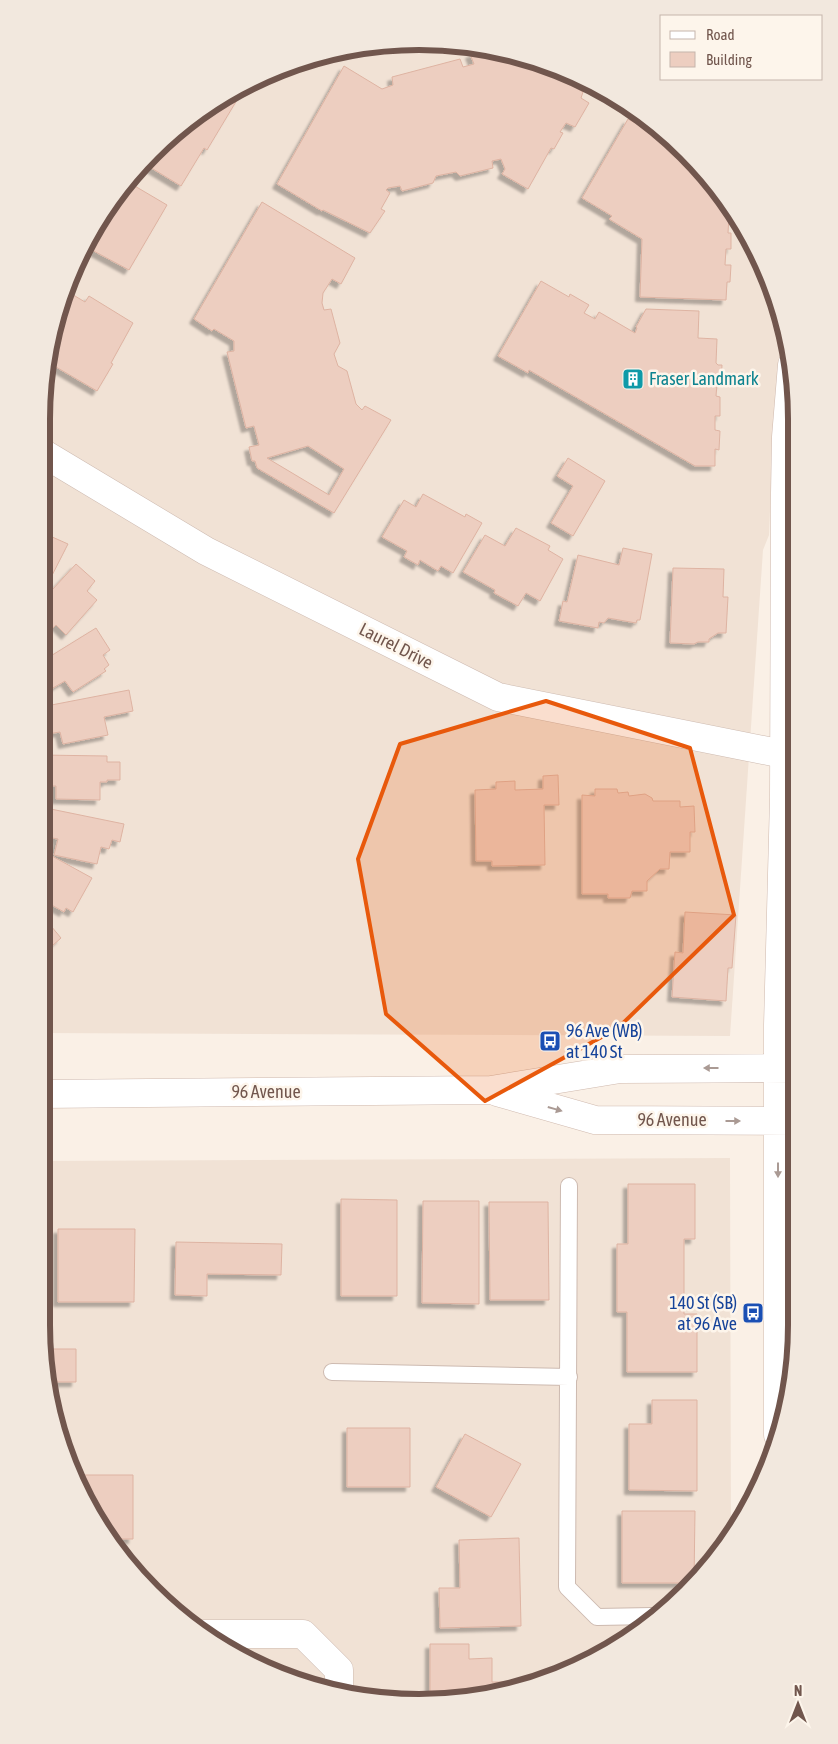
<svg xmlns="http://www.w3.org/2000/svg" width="838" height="1744" font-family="'Asap Condensed',sans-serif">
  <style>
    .residential { fill: #f1e2d5 }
    .building { fill: #edcec0; stroke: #deb3a2; fill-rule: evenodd; filter: url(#shadow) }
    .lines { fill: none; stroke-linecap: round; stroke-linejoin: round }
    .service-casing { stroke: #cdbab0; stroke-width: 18 }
    .minor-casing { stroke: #cdbab0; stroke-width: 29 }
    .secondary-casing { stroke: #cfb9ae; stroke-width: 29 }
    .service { stroke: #fff; stroke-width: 16 }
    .minor { stroke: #fff; stroke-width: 28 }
    .secondary { stroke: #fff; stroke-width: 28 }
    .oneway { fill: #aa9a94 }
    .marked { fill: #e8590c; fill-opacity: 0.2; stroke: #e8590c; stroke-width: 4; stroke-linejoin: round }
    .labels { text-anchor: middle; stroke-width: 5; stroke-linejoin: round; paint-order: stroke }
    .culture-label { font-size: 18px; fill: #0d838f; stroke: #fdf5eb; text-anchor: start }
    .street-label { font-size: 18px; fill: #71564d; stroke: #fdf5eb }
    .transit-label { font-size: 18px; fill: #164399; stroke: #fdf5eb; text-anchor: start }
    .rim { fill: none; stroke: #71564d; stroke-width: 6 }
  </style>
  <defs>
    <filter id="shadow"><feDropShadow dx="-4.5" dy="4.5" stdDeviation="1" flood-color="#0004"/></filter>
  </defs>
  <rect width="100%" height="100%" fill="#faf0e6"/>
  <!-- residential -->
  <path class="residential" d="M 419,41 L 493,49 L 564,70 L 649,119 L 719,189 L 768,275 L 782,327 L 773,439 L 769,535 L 763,550 L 730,1036 L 41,1033 L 41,419 L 49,345 L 70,274 L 105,209 L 152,152 L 209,105 L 275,70 L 346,48 Z
    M 730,1158 L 731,1537 L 686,1592 L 586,1664 L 468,1700 L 345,1695 L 230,1652 L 170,1609 L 119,1555 L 61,1447 L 41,1325 L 41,1161 Z"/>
  <!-- building -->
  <path class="building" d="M 489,48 L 526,58 L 583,92 L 581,98 L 589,103 L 575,127 L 566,123 L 560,132 L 563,133 L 554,149 L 551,148 L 528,189 L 502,174 L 505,169 L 501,159 L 492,161 L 493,168 L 460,176 L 456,172 L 436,176 L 433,183 L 402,191 L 400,186 L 388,188 L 386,190 L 390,193 L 381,209 L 385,211 L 370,233 L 323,210 L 322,211 L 277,184 L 344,66 L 382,89 L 393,85 L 392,77 L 460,59 L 463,67 L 474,64 L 470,54 Z
    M 246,85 L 207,150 L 204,148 L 181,186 L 143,163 L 152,152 L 209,105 Z
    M 628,119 L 643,127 L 644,125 L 661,135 L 660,137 L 672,145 L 673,143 L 719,189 L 732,211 L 731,216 L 729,216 L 728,233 L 731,233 L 731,249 L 726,249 L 725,265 L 731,265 L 730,282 L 727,282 L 726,300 L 640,297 L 642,239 L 609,219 L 612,216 L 582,198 Z
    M 128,182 L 167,205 L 129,270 L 90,249 L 85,258 L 80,255 L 105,209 Z
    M 262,202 L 355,258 L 341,284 L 332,279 L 323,293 L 322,303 L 324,310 L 331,309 L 340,343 L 334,354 L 338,366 L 347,371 L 356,404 L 362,410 L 365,406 L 391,420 L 334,513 L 257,468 L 255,461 L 252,461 L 249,447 L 259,445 L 254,426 L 246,428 L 227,352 L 234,351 L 234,341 L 214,329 L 212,331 L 194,319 ZM 308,446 L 344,469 L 329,495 L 267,458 Z
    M 541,281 L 569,297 L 570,294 L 589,305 L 584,313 L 595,319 L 599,312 L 635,333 L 637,328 L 636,327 L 646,309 L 699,311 L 698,338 L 717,339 L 716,363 L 718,365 L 722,365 L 721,384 L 717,384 L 716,396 L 720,397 L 720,416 L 715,416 L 715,430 L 720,431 L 719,450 L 715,449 L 715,466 L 695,466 L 529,370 L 528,373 L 498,356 Z
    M 65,290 L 85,302 L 89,296 L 133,323 L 111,363 L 113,364 L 97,391 L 56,367 L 55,370 L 47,365 L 49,345 Z
    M 568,458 L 605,481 L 573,536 L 551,523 L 573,486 L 557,476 Z
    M 423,494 L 465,517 L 466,514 L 482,523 L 453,573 L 441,566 L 438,571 L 420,560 L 418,565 L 404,557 L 407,551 L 382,537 L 404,500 L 416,507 Z
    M 516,528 L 550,546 L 548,550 L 563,559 L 540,601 L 526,593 L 518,606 L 494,593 L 495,590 L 463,572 L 485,535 L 505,546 Z
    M 41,532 L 68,544 L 41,597 Z
    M 623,548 L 652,554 L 640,620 L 637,620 L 636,623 L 608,618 L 604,623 L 599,622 L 598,628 L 559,621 L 563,601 L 567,602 L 578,555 L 619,565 Z
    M 76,564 L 95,581 L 87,591 L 97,600 L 66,635 L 56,625 L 41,639 L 41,602 Z
    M 673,568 L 724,569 L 723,597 L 728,597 L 726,633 L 718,633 L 709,639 L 709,642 L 698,642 L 694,644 L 670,643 Z
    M 96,628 L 110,650 L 103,655 L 109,665 L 104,669 L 106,671 L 73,692 L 65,681 L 41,695 L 41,662 Z
    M 129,690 L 133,711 L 104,717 L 108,735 L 63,744 L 60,732 L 41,735 L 41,707 Z
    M 41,755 L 107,756 L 107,762 L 120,762 L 120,780 L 107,780 L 107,782 L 100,782 L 100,800 L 56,799 L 56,786 L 43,786 L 43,782 L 41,782 Z
    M 558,775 L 559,805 L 544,805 L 545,865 L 492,866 L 492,861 L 476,861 L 475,790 L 496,789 L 496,782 L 515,781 L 515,790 L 543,789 L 543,776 Z
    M 595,789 L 617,789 L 618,793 L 628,792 L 629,796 L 645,794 L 652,798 L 653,801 L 680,801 L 680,807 L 694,806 L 695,832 L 690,832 L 690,852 L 670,852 L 669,869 L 660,869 L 647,881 L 647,891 L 632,891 L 630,898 L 608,898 L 608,894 L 582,894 L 582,795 L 595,796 Z
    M 41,807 L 124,824 L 120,842 L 112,840 L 109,849 L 101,847 L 97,864 L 54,855 L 58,839 L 41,836 Z
    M 41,850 L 92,878 L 73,912 L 66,908 L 64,912 L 41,899 Z
    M 685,912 L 736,915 L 732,968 L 728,968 L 726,1001 L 672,997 L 675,952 L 683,953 Z
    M 41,914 L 61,938 L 43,954 L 41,952 Z
    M 628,1184 L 695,1184 L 695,1239 L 684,1239 L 684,1314 L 697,1314 L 697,1372 L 627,1372 L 627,1312 L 617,1312 L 617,1244 L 628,1244 Z
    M 341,1199 L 397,1200 L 397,1296 L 341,1296 Z
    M 423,1201 L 479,1201 L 479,1304 L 422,1303 Z
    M 489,1202 L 548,1202 L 549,1300 L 490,1300 Z
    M 58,1229 L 135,1229 L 134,1302 L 58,1302 Z
    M 176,1242 L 282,1244 L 281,1275 L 207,1274 L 207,1296 L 175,1295 Z
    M 45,1349 L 76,1349 L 76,1382 L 51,1382 Z
    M 652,1400 L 697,1400 L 697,1491 L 629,1490 L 629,1424 L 652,1424 Z
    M 347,1428 L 410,1428 L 410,1487 L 347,1487 Z
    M 465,1434 L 521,1464 L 491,1517 L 436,1487 Z
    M 77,1475 L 133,1475 L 133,1539 L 111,1539 Z
    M 622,1511 L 695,1511 L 694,1583 L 622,1583 Z
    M 519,1538 L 521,1626 L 440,1628 L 439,1588 L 460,1588 L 459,1540 Z
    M 430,1644 L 469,1644 L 469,1659 L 492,1658 L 492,1682 L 518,1682 L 518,1684 L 468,1700 L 430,1698 Z"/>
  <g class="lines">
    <!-- service casing -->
    <g class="service-casing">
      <path id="service" d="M 569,1186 L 567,1587 L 597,1617 L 652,1616
        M 332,1372 L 569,1377"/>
    </g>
    <!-- minor casing -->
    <g class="minor-casing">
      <path id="minor" d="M 41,452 L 206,551 L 498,697 L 783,754
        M 204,1634 L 303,1634 L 339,1670 L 339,1693"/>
    </g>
    <!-- secondary casing -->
    <g class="secondary-casing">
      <path id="secondary" d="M 497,1092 L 595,1120 L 796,1121
        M 41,1094 L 491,1090 L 620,1069 L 794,1068
        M 778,1435 L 778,1025 L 784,798 L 785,493 L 786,437 L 792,365"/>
    </g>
    <!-- service -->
    <use href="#service" class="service"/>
    <!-- minor -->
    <use href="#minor" class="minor"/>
    <!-- secondary -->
    <use href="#secondary" class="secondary"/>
  </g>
  <!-- one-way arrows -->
  <defs><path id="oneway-solid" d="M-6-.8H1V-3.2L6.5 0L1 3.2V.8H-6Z" transform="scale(1.25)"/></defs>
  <g class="oneway">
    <use href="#oneway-solid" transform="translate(711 1068) rotate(180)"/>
    <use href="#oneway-solid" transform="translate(555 1109) rotate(16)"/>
    <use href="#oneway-solid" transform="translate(733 1121)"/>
    <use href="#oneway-solid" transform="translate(778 1170) rotate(90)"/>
  </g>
  <!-- marked area -->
  <path class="marked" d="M 546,701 L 690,748 L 734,915 L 618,1028 L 485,1101 L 386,1014 L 358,859 L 400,744 Z"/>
  <!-- icons -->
  <defs>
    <g id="building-square" transform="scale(1.125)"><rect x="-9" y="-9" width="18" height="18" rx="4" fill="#0f9aa8" stroke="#fdf5eb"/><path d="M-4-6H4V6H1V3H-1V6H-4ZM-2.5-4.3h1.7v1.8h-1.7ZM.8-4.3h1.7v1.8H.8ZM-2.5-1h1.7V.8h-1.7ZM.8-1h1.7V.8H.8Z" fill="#fff"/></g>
    <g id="bus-square" transform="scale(1.125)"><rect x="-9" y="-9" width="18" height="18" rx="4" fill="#1a4fb4" stroke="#fdf5eb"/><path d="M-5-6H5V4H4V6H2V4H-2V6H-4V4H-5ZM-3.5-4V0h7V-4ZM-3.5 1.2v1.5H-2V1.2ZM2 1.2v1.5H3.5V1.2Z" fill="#fff"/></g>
  </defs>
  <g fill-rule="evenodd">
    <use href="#building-square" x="633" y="379"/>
    <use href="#bus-square" x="550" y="1041"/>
    <use href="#bus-square" x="753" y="1313"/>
  </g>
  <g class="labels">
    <!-- culture labels -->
    <g class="culture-label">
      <text x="649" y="385">Fraser Landmark</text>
    </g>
    <!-- street labels -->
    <g class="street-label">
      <text transform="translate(396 646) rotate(27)" y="6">Laurel Drive</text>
      <text x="266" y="1098">96 Avenue</text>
      <text x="672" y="1126">96 Avenue</text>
    </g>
    <!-- transit labels -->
    <g class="transit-label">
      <text x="566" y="1037">96 Ave (WB)<tspan x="566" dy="21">at 140 St</tspan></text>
      <text x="737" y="1309" text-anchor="end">140 St (SB)<tspan x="737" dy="21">at 96 Ave</tspan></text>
    </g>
  </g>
  <!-- crop -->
  <path d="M0 0H838V1744H0ZM419 50H419A369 369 0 0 1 788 419V1325A369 369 0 0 1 419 1694H419A369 369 0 0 1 50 1325V419A369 369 0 0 1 419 50Z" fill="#f2e8de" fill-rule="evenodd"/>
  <path class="rim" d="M419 50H419A369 369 0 0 1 788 419V1325A369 369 0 0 1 419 1694H419A369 369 0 0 1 50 1325V419A369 369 0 0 1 419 50Z"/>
  <!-- legend -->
  <rect x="660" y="15" width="162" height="65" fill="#fdf5eb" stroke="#c5b5ac"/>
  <rect x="670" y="31" width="25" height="8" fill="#ffffff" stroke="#c5b5ac"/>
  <text x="706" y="40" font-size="15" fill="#71564d">Road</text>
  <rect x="670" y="52" width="25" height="15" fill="#edcec0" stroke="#c5b5ac"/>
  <text x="706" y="65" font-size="15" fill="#71564d">Building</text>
  <!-- north arrow -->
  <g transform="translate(798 1704)" stroke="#fdf5eb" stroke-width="4" paint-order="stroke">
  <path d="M0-4L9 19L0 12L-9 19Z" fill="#71564d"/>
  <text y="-8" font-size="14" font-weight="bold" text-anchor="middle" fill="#71564d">N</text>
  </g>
</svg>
